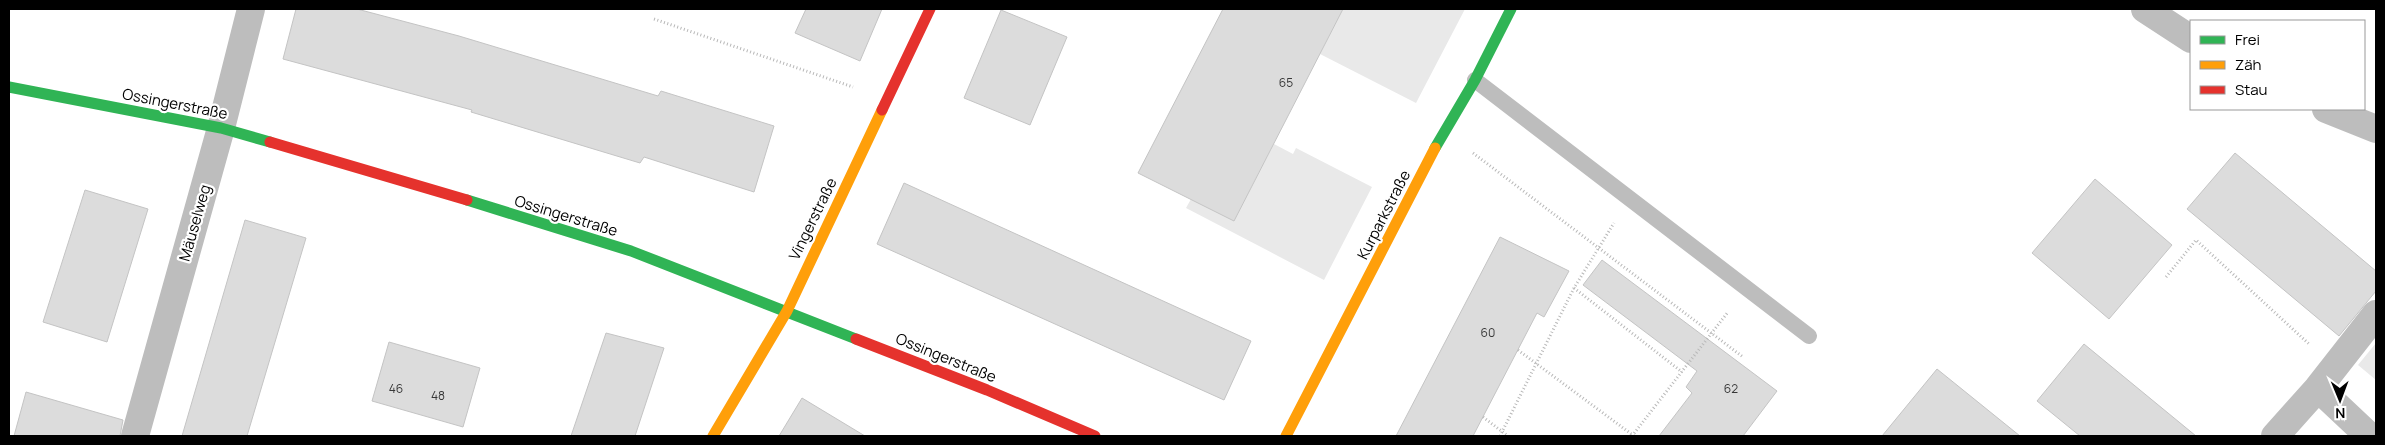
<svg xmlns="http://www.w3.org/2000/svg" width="2385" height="445" font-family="Manrope,sans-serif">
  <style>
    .green { fill: #e9e9e9 }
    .building { fill: #dcdcdc; stroke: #c4c4c4 }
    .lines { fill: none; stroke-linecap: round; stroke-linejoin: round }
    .path { stroke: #b8b8b8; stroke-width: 3; stroke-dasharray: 1 2.5; stroke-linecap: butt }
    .lane { stroke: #bdbdbd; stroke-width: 16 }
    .street { stroke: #bdbdbd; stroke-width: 28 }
    .fast { stroke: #30b455; stroke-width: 11 }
    .slow { stroke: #ff9f0a; stroke-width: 11 }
    .jam { stroke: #e5322d; stroke-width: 11 }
    .labels { text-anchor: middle; stroke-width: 4.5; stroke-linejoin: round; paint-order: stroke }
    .number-label { font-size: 12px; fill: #373737 }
    .street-label { font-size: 15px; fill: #000; stroke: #fff }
  </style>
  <rect width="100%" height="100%" fill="#fff"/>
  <!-- green -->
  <path class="green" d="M 1343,9 L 1465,9 L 1416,103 L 1320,54 Z
    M 1274,144 L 1293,154 L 1296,148 L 1372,187 L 1324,280 L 1186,208 L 1191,199 L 1234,220 Z
    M 2376,343 L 2376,380 L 2358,365 Z"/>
  <!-- building -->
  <path class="building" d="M 296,9 L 357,9 L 459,36 L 658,96 L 661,91 L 774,126 L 754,192 L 644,157 L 640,163 L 471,112 L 472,110 L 283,59 Z
    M 806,9 L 882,9 L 860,61 L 795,33 Z
    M 1223,9 L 1343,9 L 1234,221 L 1138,173 Z
    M 1001,10 L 1067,37 L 1030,125 L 964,98 Z
    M 2235,153 L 2376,271 L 2376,291 L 2339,336 L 2187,209 Z
    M 2095,179 L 2172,245 L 2109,319 L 2032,253 Z
    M 904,183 L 1251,341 L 1224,400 L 877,244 Z
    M 85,190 L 148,209 L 107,342 L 43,322 Z
    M 245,220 L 306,238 L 247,436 L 182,436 Z
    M 1500,237 L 1569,271 L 1544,317 L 1537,313 L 1473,436 L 1396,436 Z
    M 1602,260 L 1777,391 L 1743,436 L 1659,436 L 1692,393 L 1686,387 L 1697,371 L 1583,285 Z
    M 606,333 L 664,348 L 635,436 L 571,436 Z
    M 389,342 L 480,368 L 463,427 L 372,401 Z
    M 2084,344 L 2196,436 L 2080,436 L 2064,423 L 2037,401 Z
    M 1937,369 L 2020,436 L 1882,436 Z
    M 26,392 L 123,420 L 120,436 L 14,436 Z
    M 802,398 L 865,436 L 779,436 Z"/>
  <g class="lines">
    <!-- path -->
    <path class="path" d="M 654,19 L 853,87
      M 1473,153 L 1743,357
      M 2166,277 L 2196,240 L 2309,344
      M 1574,288 L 1682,372
      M 1518,350 L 1634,436
      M 1483,417 L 1508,436
      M 1500,436 L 1574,288 L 1614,223
      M 1632,436 L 1728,312"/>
    <!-- lane -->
    <path class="lane" d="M 1475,80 L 1809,336"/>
    <!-- street -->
    <path class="street" d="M 2145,9 L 2191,39
      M 2326,109 L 2376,129
      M 2318,388 L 2369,436
      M 135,436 L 221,128 L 251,9
      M 2275,436 L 2318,388 L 2376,314"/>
    <!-- fast -->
    <path class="fast" d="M 9,87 L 221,128 L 270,142
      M 1435,148 L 1475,80 L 1511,9
      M 467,200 L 631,251 L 856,339"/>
    <!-- slow -->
    <path class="slow" d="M 713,436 L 787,311 L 882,110
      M 1286,436 L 1435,148"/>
    <!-- jam -->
    <path class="jam" d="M 882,110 L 930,9
      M 270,142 L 467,200
      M 856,339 L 987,390 L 1095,436"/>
  </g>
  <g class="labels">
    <!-- number labels -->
    <g class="number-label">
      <text x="1286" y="87">65</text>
      <text x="1488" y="337">60</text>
      <text x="396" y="393">46</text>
      <text x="1731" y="393">62</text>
      <text x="438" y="400">48</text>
    </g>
    <!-- street labels -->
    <g class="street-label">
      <text transform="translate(175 104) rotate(11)" y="5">Ossingerstraße</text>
      <text transform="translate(1384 215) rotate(-63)" y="5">Kurparkstraße</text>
      <text transform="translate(566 216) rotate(17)" y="5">Ossingerstraße</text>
      <text transform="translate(813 219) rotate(-64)" y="5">Vingerstraße</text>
      <text transform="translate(195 223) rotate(-74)" y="5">Mäuselweg</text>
      <text transform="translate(946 358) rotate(22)" y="5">Ossingerstraße</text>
    </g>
  </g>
  <!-- border -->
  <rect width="2385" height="445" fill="none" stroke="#000000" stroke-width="20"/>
  <!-- legend -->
  <rect x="2190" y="20" width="175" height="90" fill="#ffffff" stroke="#999999"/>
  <rect x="2200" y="36" width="25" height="8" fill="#30b455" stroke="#999999"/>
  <text x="2235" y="45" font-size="15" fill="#000000">Frei</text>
  <rect x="2200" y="61" width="25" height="8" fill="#ff9f0a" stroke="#999999"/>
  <text x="2235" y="70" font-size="15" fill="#000000">Zäh</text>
  <rect x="2200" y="86" width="25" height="8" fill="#e5322d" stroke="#999999"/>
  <text x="2235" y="95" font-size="15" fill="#000000">Stau</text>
  <!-- north arrow -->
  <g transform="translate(2340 400) rotate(179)" stroke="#ffffff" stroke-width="4" paint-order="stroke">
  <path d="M0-4L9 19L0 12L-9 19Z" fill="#000000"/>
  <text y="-8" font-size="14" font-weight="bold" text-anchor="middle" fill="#000000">N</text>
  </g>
</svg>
